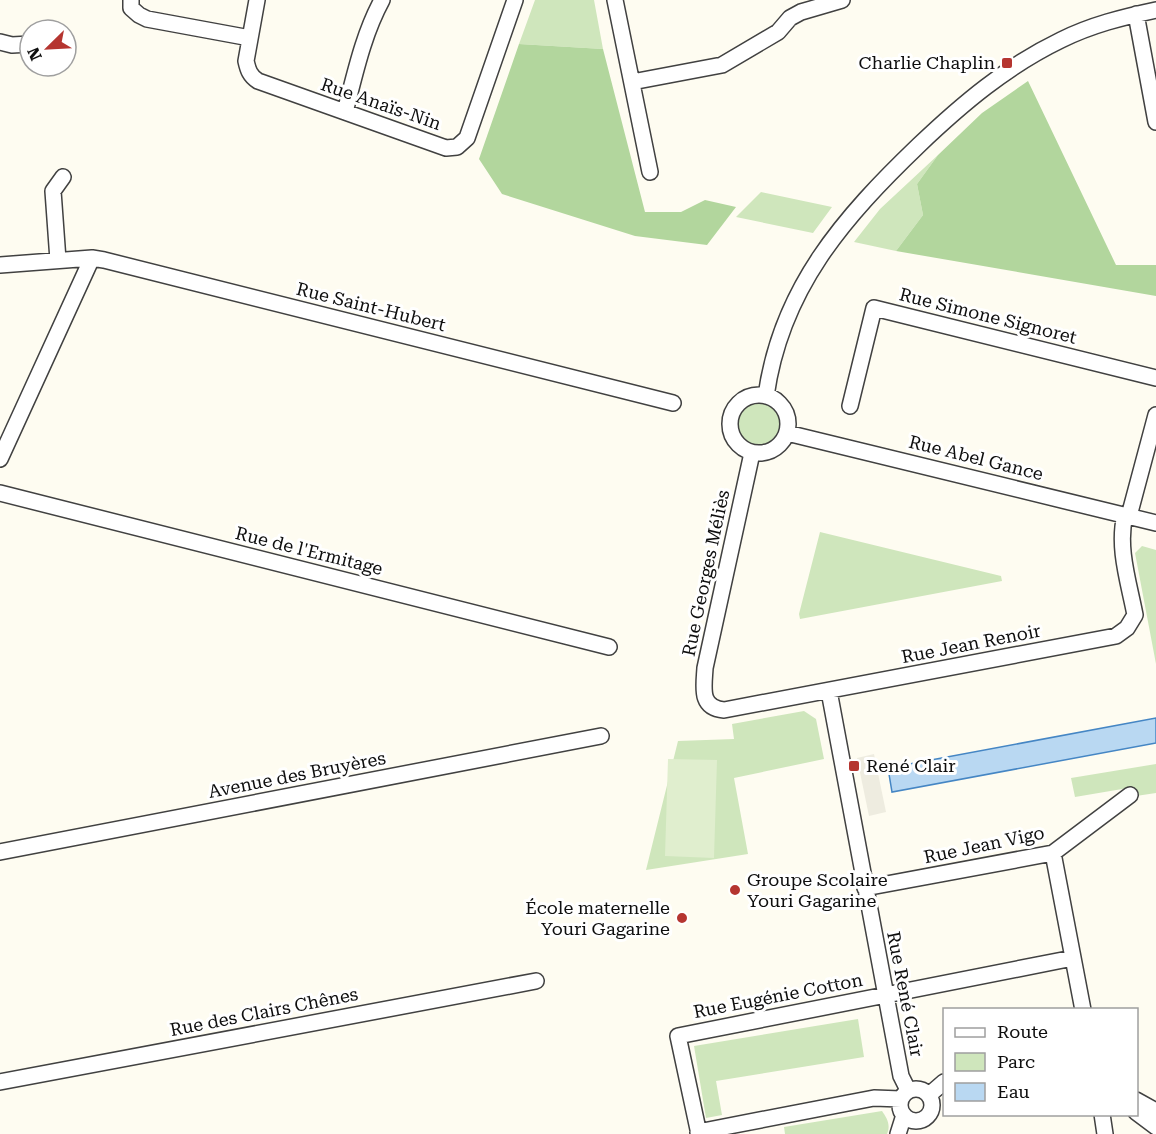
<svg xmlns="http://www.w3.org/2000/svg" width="1156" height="1134" font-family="'Roboto Serif',serif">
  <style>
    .green { fill: #cfe6bc }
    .forest { fill: #b2d69d }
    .pitch { fill: #e0eece }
    .plaza { fill: #eeece0 }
    .water { fill: #b9d8f2; stroke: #4586c4; stroke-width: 1.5 }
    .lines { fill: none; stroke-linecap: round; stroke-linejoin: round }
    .minor-casing { stroke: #414141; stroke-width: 18 }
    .minor { stroke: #fff; stroke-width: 15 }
    .poi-dot { fill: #b53530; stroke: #fff; stroke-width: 2 }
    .labels { text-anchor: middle; stroke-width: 6; stroke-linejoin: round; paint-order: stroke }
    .poi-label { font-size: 18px; fill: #0e0e0e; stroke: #fff; text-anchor: end }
    .street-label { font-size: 18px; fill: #0e0e0e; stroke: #fff }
  </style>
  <rect width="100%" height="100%" fill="#fefcf1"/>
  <!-- green -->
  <path class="green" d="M 535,0 L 594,0 L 603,49 L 519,44 Z
    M 938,155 L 917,184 L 923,215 L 896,251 L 854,242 L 880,209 Z
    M 761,192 L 832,207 L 813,233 L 736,217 Z
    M736 423a23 23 0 1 1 46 0a23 23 0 1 1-46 0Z
    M 820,532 L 1001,576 L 1002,581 L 800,619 L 799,614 Z
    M 1142,546 L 1156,550 L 1156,664 L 1135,553 Z
    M 804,711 L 816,719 L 824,759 L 734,778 L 748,854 L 646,870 L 678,741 L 734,739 L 732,724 Z
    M 1156,764 L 1156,793 L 1136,796 L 1134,787 L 1075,797 L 1071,778 Z
    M 858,1019 L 864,1057 L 716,1081 L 722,1115 L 706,1118 L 694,1046 Z
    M 882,1111 C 887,1118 891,1125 887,1134 L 785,1134 L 784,1127 Z"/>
  <!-- forest -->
  <path class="forest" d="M 519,44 L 603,49 L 645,212 L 681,212 L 705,200 L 736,207 L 707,245 L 635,236 L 502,194 L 479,159 Z
    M 1028,81 L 1116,265 L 1156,265 L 1156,296 L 896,251 L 923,215 L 917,184 L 938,155 L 982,113 Z"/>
  <!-- pitch -->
  <path class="pitch" d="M 668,759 L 717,760 L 714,858 L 665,856 Z"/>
  <!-- plaza -->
  <path class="plaza" d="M 874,754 L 886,812 L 869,816 L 857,758 Z"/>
  <!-- water -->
  <path class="water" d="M 1156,718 L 1156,743 L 892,792 L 888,768 Z"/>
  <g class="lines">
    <!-- minor casing -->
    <g class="minor-casing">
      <path id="minor" d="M 131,0 L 131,8 L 139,15 L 147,19 L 250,38
        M 257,0 L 246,61 C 248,70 250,76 258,81 L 446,148 L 457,147 L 467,138 L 515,0
        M 615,0 L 650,172
        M 1136,14 L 1156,122
        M 0,42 L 12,45 L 30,44
        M 632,82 L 722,65 L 778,32 L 790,18 L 801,12 L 842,0
        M 345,112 C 355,74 363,35 382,0
        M 58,260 L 53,191 L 63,177
        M 0,265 L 92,258 L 104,260 L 673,403
        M730 424a29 29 0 1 1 58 0a29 29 0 1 1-58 0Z
        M 766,396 C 781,288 844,217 919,145 C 962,104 1007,66 1061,40 C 1091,25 1123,17 1156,10
        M 850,406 L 874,308 L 1156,378
        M 787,433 L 1156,523
        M 752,453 L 705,668 C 704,687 699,708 724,710 L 1116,636 L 1127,628 L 1135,615 C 1129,583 1117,548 1125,515
        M 0,459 L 92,258
        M 0,493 L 609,647
        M 1129,516 L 1156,415
        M 829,691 L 901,1076 L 908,1090
        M 0,852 L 601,736
        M 1053,853 L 1083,1010
        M 865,888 L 1053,853 L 1130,795
        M 0,1082 L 536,981
        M900 1105a16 16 0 1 1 32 0a16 16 0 1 1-32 0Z
        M 929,1095 L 944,1082
        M 1136,1100 L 1156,1111
        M 1136,1112 L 1156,1127
        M 1102,1114 L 1105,1134
        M 698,1132 L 874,1098 L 901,1099
        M 699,1134 L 678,1036 L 1073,958
        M 898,1134 L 904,1115"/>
    </g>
    <!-- minor -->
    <use href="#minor" class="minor"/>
  </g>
  <!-- markers -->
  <g class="poi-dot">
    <rect x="1001" y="57" width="12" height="12" rx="3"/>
    <rect x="848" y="760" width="12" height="12" rx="3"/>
    <circle cx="735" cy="890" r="6"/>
    <circle cx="682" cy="918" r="6"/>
  </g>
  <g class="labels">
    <!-- poi labels -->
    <g class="poi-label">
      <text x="995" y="69">Charlie Chaplin</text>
      <text x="866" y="772" text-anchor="start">René Clair</text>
      <text x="747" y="886" text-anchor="start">Groupe Scolaire<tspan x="747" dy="21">Youri Gagarine</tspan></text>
      <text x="670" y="914">École maternelle<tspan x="670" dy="21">Youri Gagarine</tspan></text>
    </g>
    <!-- street labels -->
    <g class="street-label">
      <text transform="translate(381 104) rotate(19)" y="6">Rue Anaïs-Nin</text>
      <text transform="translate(371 307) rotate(14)" y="6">Rue Saint-Hubert</text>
      <text transform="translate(988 316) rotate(14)" y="6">Rue Simone Signoret</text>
      <text transform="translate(976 458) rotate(14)" y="6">Rue Abel Gance</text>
      <text transform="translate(309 551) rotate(14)" y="6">Rue de l'Ermitage</text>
      <text transform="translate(706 573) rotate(-78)" y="6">Rue Georges Méliès</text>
      <text transform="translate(971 644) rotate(-11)" y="6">Rue Jean Renoir</text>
      <text transform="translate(297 775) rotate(-11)" y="6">Avenue des Bruyères</text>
      <text transform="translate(984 845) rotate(-12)" y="6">Rue Jean Vigo</text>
      <text transform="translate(905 994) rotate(79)" y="6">Rue René Clair</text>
      <text transform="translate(778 996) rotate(-11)" y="6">Rue Eugénie Cotton</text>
      <text transform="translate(264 1012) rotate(-11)" y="6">Rue des Clairs Chênes</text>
    </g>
  </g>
  <!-- legend -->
  <rect x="943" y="1008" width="195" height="108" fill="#ffffff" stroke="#9f9f9f" stroke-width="1.5"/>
  <rect x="955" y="1028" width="30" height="9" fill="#ffffff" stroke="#9f9f9f" stroke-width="1.5"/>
  <text x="997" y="1038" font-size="18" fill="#0e0e0e">Route</text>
  <rect x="955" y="1053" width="30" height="18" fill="#cfe6bc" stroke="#9f9f9f" stroke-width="1.5"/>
  <text x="997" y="1068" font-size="18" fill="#0e0e0e">Parc</text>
  <rect x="955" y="1083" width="30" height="18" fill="#b9d8f2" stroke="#9f9f9f" stroke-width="1.5"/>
  <text x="997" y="1098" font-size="18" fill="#0e0e0e">Eau</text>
  <!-- north arrow -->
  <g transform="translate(48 48) rotate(246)"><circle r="28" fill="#ffffff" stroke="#9f9f9f" stroke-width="1.5"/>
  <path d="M0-4.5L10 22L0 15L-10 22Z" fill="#b53530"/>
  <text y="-9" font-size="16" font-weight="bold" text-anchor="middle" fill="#0e0e0e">N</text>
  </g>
</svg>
